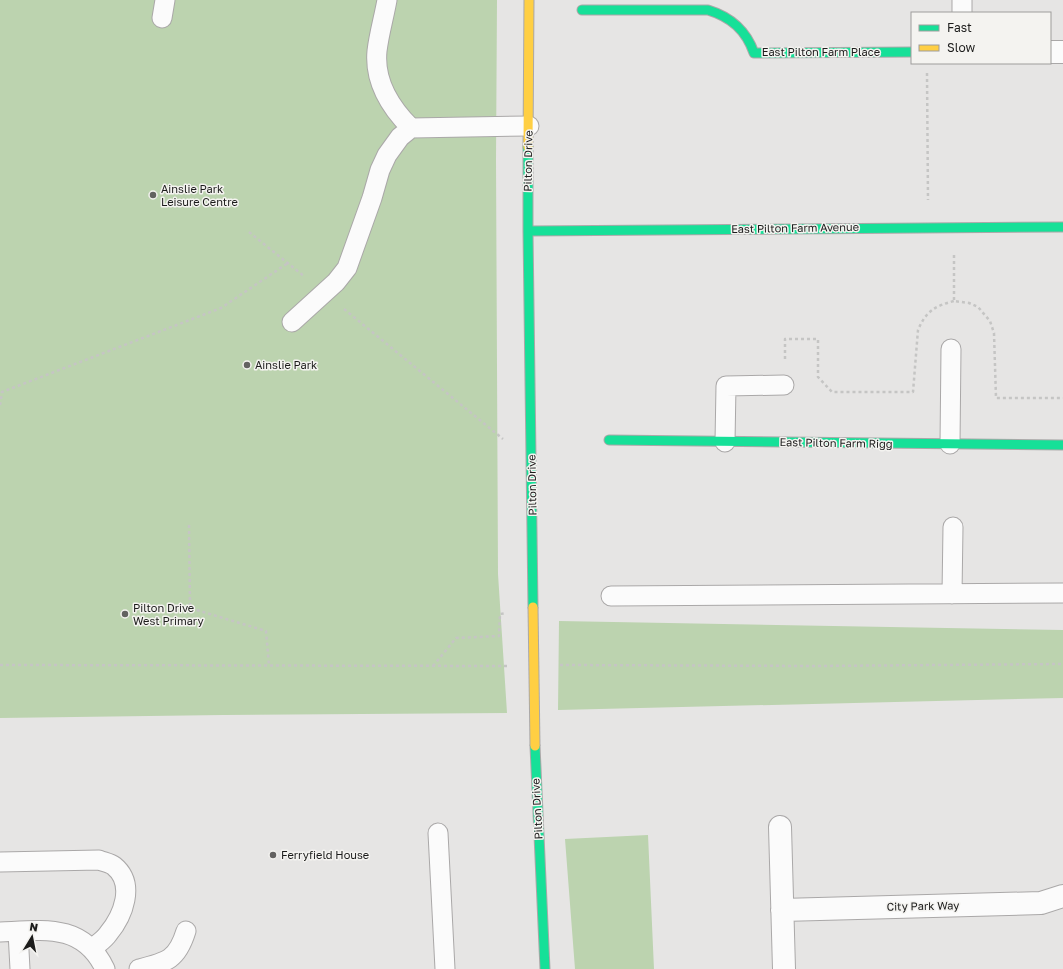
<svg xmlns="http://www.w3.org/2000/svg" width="1063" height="969" font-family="'Golos Text',sans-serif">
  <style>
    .green { fill: #bcd3af }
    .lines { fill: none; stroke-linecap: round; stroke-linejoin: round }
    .lane-casing { stroke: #aaa8a8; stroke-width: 21 }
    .street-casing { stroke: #aaa8a8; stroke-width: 24 }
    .fast-casing { stroke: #aaa8a8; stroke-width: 11 }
    .slow-casing { stroke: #aaa8a8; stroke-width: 11 }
    .path { stroke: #c5c5c4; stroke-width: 2.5; stroke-dasharray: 3 3; stroke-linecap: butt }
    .lane { stroke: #fbfbfb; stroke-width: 19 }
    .street { stroke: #fbfbfb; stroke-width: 22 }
    .fast { stroke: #16e098; stroke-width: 9 }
    .slow { stroke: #ffcf43; stroke-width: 9 }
    .slow-bridge-casing { stroke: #aaa8a8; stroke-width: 11; stroke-linecap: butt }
    .slow-bridge { stroke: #ffcf43; stroke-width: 9 }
    .poi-dot { fill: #636261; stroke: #f4f3f0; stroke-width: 1.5 }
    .labels { text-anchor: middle; stroke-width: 3; stroke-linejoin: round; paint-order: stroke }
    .street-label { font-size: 11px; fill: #1c1c1b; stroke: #f4f3f0 }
    .poi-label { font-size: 11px; fill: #1c1c1b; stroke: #f4f3f0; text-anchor: start }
  </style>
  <rect width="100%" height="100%" fill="#e6e5e4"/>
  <!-- green -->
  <path class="green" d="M 0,0 L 497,0 L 496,160 L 498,574 L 507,713 L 223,715 L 0,718 Z
    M 559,621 L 1063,630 L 1063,698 L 558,710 Z
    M 648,835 L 654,969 L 575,969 L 565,839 Z"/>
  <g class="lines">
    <!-- lane casing -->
    <g class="lane-casing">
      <path id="lane" d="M 387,0 C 384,17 379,34 377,51 C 374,82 390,107 411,128
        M 962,0 L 962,13
        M 162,18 L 165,0
        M 292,322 L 336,282 L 347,268 L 372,198 L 380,170 L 387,155 L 400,137 L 411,128 L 529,126
        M 725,442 L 726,386 L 784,385
        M 950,444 L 951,349
        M 952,594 L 953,527
        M 611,596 L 1063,593
        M 438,833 L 445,969
        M 0,862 L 99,860 C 104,862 110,863 114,866 C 136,884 123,916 108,934 C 104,940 97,944 92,949
        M 0,932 C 44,930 83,923 105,969
        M 18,932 L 20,969
        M 139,969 C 167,962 177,960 186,931"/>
    </g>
    <!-- street casing -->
    <g class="street-casing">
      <path id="street" d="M 1050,52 L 1063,52
        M 780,827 L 784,969
        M 782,910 L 1041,903 L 1063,896"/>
    </g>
    <!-- fast casing -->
    <g class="fast-casing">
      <path id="fast" d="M 582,10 L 708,10 C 731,17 746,30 754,53 L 912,52
        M 528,147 L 528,231 L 533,607
        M 528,231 L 1063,227
        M 609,440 L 1063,445
        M 535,746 L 545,969"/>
    </g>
    <!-- slow casing -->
    <g class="slow-casing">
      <path id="slow" d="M 528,147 L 529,0"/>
    </g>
    <!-- path -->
    <path class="path" d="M 927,73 L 928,200
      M 249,232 L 305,277
      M 954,255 L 954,301 L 969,303 L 978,307 L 990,321 L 994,333 L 996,398 L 1063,398
      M 344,309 L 503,439
      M 785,359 L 785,339 L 818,339 L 818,377 L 832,392 L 913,392 L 918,330 C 926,311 935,306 954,301
      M 0,405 L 2,392 L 221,308 L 288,263
      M 189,525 L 190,608 L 266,631 L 269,666
      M 0,665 L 507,666
      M 560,665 L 816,666 L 1063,664
      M 433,666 L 456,638 L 499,636 L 500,614 L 506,613"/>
    <!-- lane -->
    <use href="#lane" class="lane"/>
    <!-- street -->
    <use href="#street" class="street"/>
    <!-- fast -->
    <use href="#fast" class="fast"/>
    <!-- slow -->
    <use href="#slow" class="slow"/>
    <!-- slow-bridge casing -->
    <g class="slow-bridge-casing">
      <path id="slow-bridge" d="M 533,607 L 535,746"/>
    </g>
    <!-- slow-bridge -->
    <use href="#slow-bridge" class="slow-bridge"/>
  </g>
  <!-- markers -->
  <g class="poi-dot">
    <circle cx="153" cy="195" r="4"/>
    <circle cx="247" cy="365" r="4"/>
    <circle cx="125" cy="614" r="4"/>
    <circle cx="273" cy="855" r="4"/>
  </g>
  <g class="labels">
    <!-- street labels -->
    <g class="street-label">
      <text x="821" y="56">East Pilton Farm Place</text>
      <text transform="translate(528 161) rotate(-89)" y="4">Pilton Drive</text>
      <text transform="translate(795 228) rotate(-1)" y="4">East Pilton Farm Avenue</text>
      <text transform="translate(836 443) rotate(1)" y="4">East Pilton Farm Rigg</text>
      <text transform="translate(532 485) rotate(-91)" y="4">Pilton Drive</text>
      <text transform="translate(537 809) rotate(-93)" y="4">Pilton Drive</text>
      <text transform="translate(923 906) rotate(-1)" y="4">City Park Way</text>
    </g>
    <!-- poi labels -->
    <g class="poi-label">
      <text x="161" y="193">Ainslie Park<tspan x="161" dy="13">Leisure Centre</tspan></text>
      <text x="255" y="369">Ainslie Park</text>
      <text x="133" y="612">Pilton Drive<tspan x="133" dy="13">West Primary</tspan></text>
      <text x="281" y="859">Ferryfield House</text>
    </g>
  </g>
  <!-- legend -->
  <rect x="911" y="12" width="140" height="52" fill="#f4f3f0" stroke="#9e9d9b"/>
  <rect x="919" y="25" width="20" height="6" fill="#16e098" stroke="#9e9d9b"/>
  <text x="947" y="32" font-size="12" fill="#1c1c1b">Fast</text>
  <rect x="919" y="45" width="20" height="6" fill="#ffcf43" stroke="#9e9d9b"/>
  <text x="947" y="52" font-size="12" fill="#1c1c1b">Slow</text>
  <!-- north arrow -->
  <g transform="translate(32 937) rotate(10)" stroke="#f4f3f0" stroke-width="3" paint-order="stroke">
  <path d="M0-3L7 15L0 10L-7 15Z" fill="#1c1c1b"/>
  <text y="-6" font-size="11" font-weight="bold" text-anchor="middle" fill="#1c1c1b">N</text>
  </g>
</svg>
